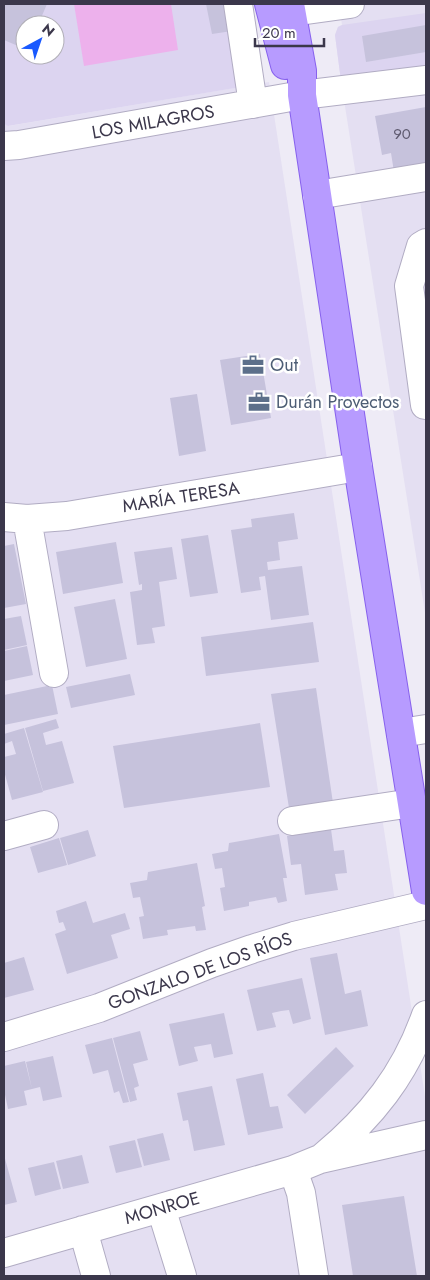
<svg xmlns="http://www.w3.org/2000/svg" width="430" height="1280" font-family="Jost,sans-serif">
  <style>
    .residential { fill: #e4dff2 }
    .education { fill: #dcd4f0; fill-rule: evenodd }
    .green { fill: #edb1ec }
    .building { fill: #c6c2dc }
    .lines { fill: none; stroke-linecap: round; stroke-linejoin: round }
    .minor-casing { stroke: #b1acc3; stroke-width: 30 }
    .major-casing { stroke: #8761ed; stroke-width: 30 }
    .minor { stroke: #fff; stroke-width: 28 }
    .major { stroke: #b79bff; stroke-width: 28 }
    .labels { text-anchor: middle; stroke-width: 5; stroke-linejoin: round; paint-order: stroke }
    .number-label { font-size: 15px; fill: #5e5a6f }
    .street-label { font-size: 18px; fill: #3b374b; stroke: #fff }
    .service-label { font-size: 18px; fill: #4e5e75; stroke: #fff; text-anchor: start }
  </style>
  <rect width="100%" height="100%" fill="#eeebf6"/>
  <!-- residential -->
  <path class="residential" d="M 339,4 L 426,4 L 426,619 L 341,81 L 335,35 L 338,27 L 342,25 Z
    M 269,82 L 426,1103 L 426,1276 L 4,1276 L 4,124 L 9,126 Z"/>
  <!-- education -->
  <path class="education" d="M 4,4 L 229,4 L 241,87 L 8,126 L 4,124 ZM 25,25 L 55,25 L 55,55 L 25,55 Z
    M 426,13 L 426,69 L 341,81 L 335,35 L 338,27 L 342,25 Z"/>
  <!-- green -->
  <path class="green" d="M 74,4 L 171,4 L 178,50 L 84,66 Z"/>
  <!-- building -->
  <path class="building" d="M 4,4 L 47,4 L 38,25 L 25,25 L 25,49 L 4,40 Z
    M 206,4 L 227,4 L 232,31 L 212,34 Z
    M 426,25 L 426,52 L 366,62 L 362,36 Z
    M 426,107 L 426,167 L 394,172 L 391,153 L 382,155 L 375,116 Z
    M 260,354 L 271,418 L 231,425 L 220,360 Z
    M 197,394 L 206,451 L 179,456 L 170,398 Z
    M 294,513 L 298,539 L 278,542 L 280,560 L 267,562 L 268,570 L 302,566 L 309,615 L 271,620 L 265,576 L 259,577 L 261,590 L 241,593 L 231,530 L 252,527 L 251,519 Z
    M 208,535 L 218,593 L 190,597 L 181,539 Z
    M 116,542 L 123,583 L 63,594 L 56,552 L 86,547 L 90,571 L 86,547 Z
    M 14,544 L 26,604 L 4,608 L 4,546 Z
    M 172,547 L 177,579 L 159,582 L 165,626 L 152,628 L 155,643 L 137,645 L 130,592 L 142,590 L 142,584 L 139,585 L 134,552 Z
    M 115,599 L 127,659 L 86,667 L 74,607 Z
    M 21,616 L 27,645 L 4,650 L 4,619 Z
    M 313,622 L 319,662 L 206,676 L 201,637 Z
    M 27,646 L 33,675 L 4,681 L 4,651 Z
    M 130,674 L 135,695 L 71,708 L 66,687 Z
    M 52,685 L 58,714 L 4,725 L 4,695 Z
    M 316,688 L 333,803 L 289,808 L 271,694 Z
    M 56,719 L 59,728 L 43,733 L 46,745 L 62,741 L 74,783 L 43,791 L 25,728 Z
    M 260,723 L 270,787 L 124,808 L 113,746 Z
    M 24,728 L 43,792 L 12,800 L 4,771 L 4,757 L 16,754 L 12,741 L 4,744 L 4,734 Z
    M 330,822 L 334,851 L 344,850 L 347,873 L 335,874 L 338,890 L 305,895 L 301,864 L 291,865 L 287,836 L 301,834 L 299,827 Z
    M 88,830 L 96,856 L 68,865 L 60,838 Z
    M 279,834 L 287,878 L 283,878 L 287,901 L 278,903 L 276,897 L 249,902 L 249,906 L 224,911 L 220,888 L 225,887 L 222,868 L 215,869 L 212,854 L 228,851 L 229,843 Z
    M 59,838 L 67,865 L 38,873 L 30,847 Z
    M 197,863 L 205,906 L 202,907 L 206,930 L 196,931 L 195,926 L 167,930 L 168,935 L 143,939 L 139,917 L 144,916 L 140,897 L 133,898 L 130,883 L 147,880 L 148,872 Z
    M 86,901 L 93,923 L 125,913 L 130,929 L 111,935 L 118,958 L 67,974 L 55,934 L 66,930 L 63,922 L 59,923 L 56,911 Z
    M 337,953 L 345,994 L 361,990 L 368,1026 L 325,1035 L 310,958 Z
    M 24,957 L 34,990 L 4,998 L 4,963 Z
    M 302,978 L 311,1019 L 293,1024 L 289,1010 L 281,1011 L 272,1013 L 276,1027 L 257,1031 L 247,990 Z
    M 224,1013 L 233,1054 L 214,1058 L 211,1044 L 194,1047 L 198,1061 L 179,1066 L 169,1024 Z
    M 140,1031 L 148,1060 L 133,1064 L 139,1086 L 134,1088 L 137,1100 L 130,1102 L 113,1038 Z
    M 112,1038 L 129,1102 L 123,1103 L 119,1091 L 114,1093 L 108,1070 L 93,1074 L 85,1045 Z
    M 336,1047 L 354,1066 L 305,1114 L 287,1095 Z
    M 53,1056 L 62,1097 L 43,1101 L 40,1087 L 32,1089 L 26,1062 Z
    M 25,1061 L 32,1089 L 24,1091 L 27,1105 L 8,1109 L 4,1090 L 4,1066 Z
    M 263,1073 L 270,1107 L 278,1106 L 283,1128 L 248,1135 L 236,1079 Z
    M 212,1086 L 225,1145 L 194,1151 L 188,1120 L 183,1121 L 177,1093 Z
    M 163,1133 L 170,1160 L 144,1166 L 137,1139 Z
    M 135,1140 L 142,1167 L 116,1173 L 109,1146 Z
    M 4,1155 L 17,1202 L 4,1205 Z
    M 82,1155 L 89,1183 L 63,1189 L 56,1161 Z
    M 54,1162 L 61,1189 L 35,1196 L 28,1168 Z
    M 404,1196 L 417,1276 L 353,1276 L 342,1205 Z"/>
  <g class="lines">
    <!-- minor casing -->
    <g class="minor-casing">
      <path id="minor" d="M 238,4 L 253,104
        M 292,12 L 350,4
        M 4,146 L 19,145 L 302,95 L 426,80
        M 317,195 L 426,177
        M 425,405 L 409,286 L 421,246 L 426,243
        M 4,517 L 27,519 L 67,516 L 358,467
        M 27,519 L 54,673
        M 401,733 L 426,729
        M 292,821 L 412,803
        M 4,836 L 44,825
        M 4,1037 L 99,1008 L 212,963 L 252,949 L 294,936 L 426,905
        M 323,1157 C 371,1117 405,1075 426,1015
        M 293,1170 L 301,1193 L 314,1276
        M 161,1208 L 182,1276
        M 83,1230 L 96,1276
        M 4,1253 L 293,1170 L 320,1159 L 426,1135"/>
    </g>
    <!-- major casing -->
    <g class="major-casing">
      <path id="major" d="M 269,4 L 285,65
        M 290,4 L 302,71 L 302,95 L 358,467 L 426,891"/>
    </g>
    <!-- minor -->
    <use href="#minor" class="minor"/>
    <!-- major -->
    <use href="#major" class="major"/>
  </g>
  <!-- icons -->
  <defs>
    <g id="office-bare" transform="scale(1.725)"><path d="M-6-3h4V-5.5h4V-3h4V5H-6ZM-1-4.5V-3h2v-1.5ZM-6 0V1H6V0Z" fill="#5c6f8a" stroke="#fff" stroke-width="2.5" paint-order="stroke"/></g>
  </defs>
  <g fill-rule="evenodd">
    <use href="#office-bare" x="253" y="365"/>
    <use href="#office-bare" x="259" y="402"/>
  </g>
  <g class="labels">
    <!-- number labels -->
    <g class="number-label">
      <text x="402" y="139">90</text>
    </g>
    <!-- street labels -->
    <g class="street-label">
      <text transform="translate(153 122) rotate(-10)" y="6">LOS MILAGROS</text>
      <text transform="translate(181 497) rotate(-9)" y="6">MARÍA TERESA</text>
      <text transform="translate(200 971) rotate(-20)" y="6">GONZALO DE LOS RÍOS</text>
      <text transform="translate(162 1208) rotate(-16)" y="6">MONROE</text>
    </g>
    <!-- service labels -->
    <g class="service-label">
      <text x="270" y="371">Out</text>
      <text x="276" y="408">Durán Provectos</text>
    </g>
  </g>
  <!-- border -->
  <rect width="430" height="1280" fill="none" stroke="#3b374b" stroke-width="10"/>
  <!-- north arrow -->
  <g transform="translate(40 40) rotate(40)"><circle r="24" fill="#ffffff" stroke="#b1afb7"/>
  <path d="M0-4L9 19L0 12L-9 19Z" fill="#1959ff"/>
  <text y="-8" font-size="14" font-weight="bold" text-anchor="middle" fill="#3b374b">N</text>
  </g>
  <!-- scale -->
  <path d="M255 38v8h69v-8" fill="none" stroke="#3b374b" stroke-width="2.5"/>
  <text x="262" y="38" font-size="15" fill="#3b374b" stroke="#ffffff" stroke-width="4" paint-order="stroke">20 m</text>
</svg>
